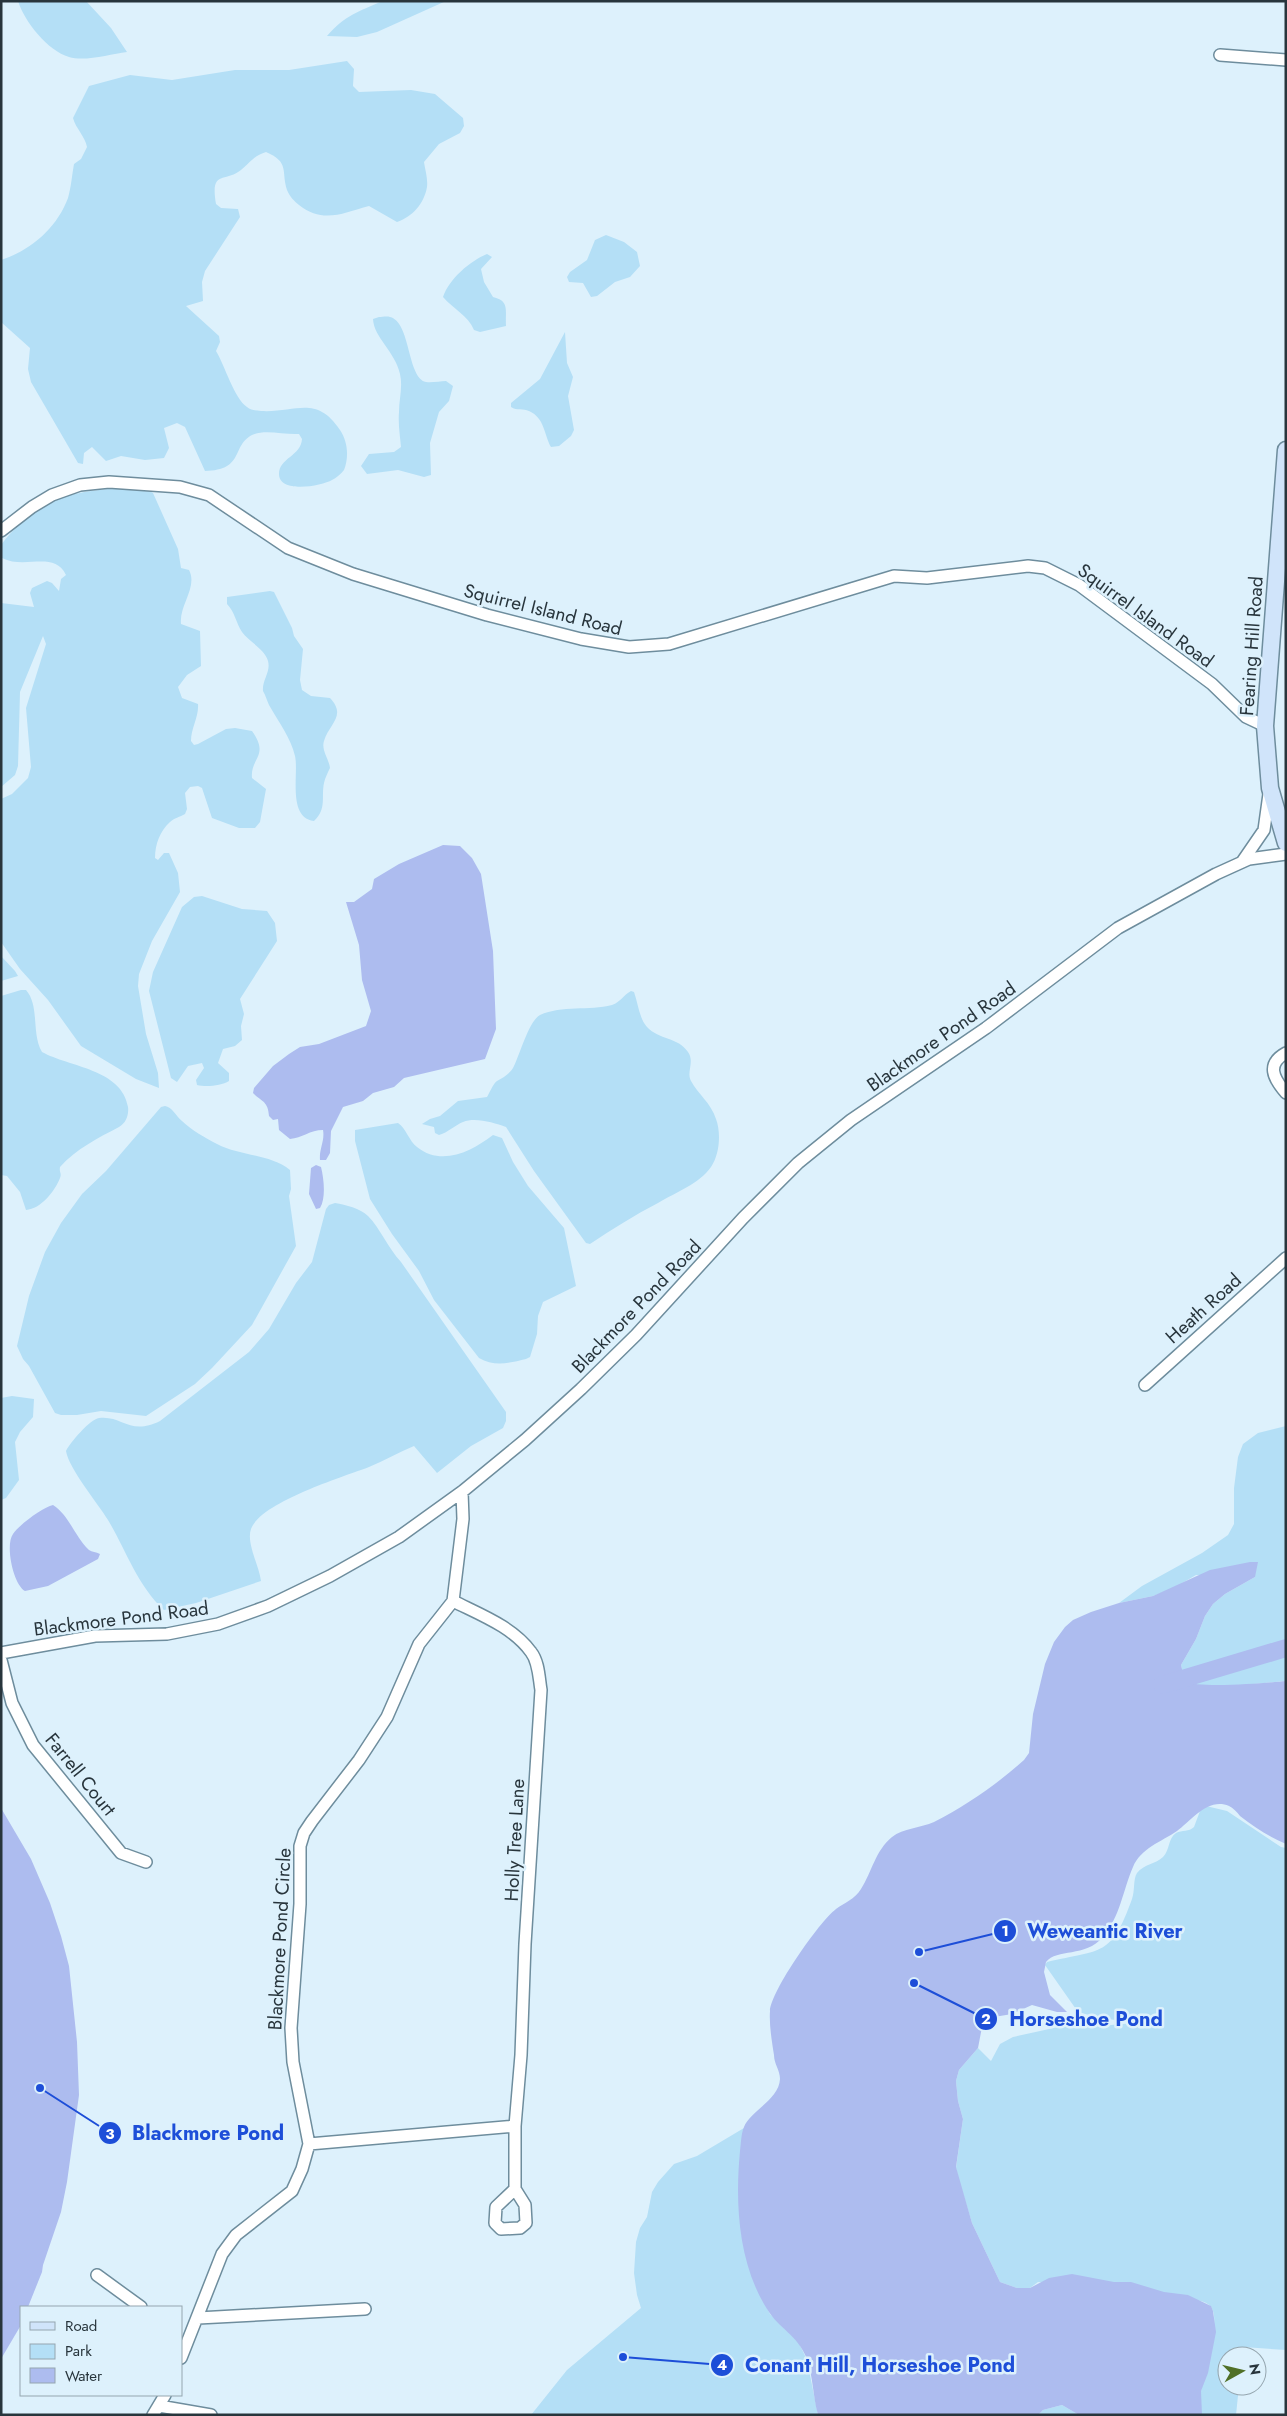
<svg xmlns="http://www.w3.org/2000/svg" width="1287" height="2416" font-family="Jost,sans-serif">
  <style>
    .green { fill: #b4dff6 }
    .water { fill: #adbcef }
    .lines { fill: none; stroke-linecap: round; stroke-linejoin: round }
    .river { stroke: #adbcef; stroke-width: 18 }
    .street-casing { stroke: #6e8d9d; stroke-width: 14 }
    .secondary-casing { stroke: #6e8d9d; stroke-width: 19 }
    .street { stroke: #fff; stroke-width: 11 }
    .secondary { stroke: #d0e4fa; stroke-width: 16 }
    .labels { text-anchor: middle; stroke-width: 5; stroke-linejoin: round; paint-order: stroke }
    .street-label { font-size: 19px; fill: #28353c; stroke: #ddf1fc }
    .leader { fill: none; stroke: #1d4ed8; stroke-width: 2 }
    .callout-dot { fill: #1d4ed8; stroke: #ddf1fc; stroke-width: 2 }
    .mark-label { font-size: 15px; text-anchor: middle; font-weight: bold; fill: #fff }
    .callout-label { font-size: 20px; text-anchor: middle; font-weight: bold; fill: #1d4ed8; stroke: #ddf1fc; stroke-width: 5; stroke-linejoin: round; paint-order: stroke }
  </style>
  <rect width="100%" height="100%" fill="#ddf1fc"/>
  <!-- green -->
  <path class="green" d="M 18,1 L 86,1 L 111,28 L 127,52 C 110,54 85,62 69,57 C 48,51 24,21 18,1 Z
    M 383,1 L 446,1 L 377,32 L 357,37 L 327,36 C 344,16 359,11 383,1 Z
    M 347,61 L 354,69 L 353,86 L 359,92 L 411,90 L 435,94 L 463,118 L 464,126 L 460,133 L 439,144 L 424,162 C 425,169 428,179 427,187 C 424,204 412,217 397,222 L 369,206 C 343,213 323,224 299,205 C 294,201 290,197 287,190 C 281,172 290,162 266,152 C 252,157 252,161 241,170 C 225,183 210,169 216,204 L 221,208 L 238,209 L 240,217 L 205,271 L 202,282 L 203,301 L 186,306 L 219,336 L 220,342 L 216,351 C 225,366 234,398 247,407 C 251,411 256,410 261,411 C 296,413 316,394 340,430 C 348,442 349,457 344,470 C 341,474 336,478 332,480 C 322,486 279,494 279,474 C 279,458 301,456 302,439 L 299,434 C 284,435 265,429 252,435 C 231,446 245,470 205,471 L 185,427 L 177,423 L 164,428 L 169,448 L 164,458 L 145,460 L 121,456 L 106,461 L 92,447 L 84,453 L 83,464 L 78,463 L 31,382 L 28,369 L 30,348 L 1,322 L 1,260 C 30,251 57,228 68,198 C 71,188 72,175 74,164 L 81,159 L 87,147 C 85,136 76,129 73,118 L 89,86 L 130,75 L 172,80 L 235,70 L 289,70 Z
    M 606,235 L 624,242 L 637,252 L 640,266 L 630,277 L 615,282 L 597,296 L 591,297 L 583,283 L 569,282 L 567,277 L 570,272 L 587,260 L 595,240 Z
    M 487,254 L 492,257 L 481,269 L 484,282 L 493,297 C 510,301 505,310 506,326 L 480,332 L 474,330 C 468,315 453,309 443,297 C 449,279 470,261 487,254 Z
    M 379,317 C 382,317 387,316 390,317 C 411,322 407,378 426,382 C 432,383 440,381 446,381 L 453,386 L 449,401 L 439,412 L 430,443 L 431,475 L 424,477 L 398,470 L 367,474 L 361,466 L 369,454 L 394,452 L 401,447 C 400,436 398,424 399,412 C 399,399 403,387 400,374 C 395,351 374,338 373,319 Z
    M 565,332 L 567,363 L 573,377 L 568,396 L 574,430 L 571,436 L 559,446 L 551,447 C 544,435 545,418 529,411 C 523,408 517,411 511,407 L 511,403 L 540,379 Z
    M 120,488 L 146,489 L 153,493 L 178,549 L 181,568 L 189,570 C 198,587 179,605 181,624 L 200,631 L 201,666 L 187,675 L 178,687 L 182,698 L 198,704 C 199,717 191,728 191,741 L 194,745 L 198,744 L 226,729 L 235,728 L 252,731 C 270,756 250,758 252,778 L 266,789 L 260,822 L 255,828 L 239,828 L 212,818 L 202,788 L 198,786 L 190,787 L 185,793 L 187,809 L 185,814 C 180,817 174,818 170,822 C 160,831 155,844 155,858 L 158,860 L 164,853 L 169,853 L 178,873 L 180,892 L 152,941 L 139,974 L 138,986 L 146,1034 L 158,1073 L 159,1088 L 136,1079 L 81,1046 L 48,1000 L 20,969 L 1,942 L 1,799 L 12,794 L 28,778 L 31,767 L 26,708 L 46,644 L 43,636 L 20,692 L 18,766 L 15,775 L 1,787 L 1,603 L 34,607 L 30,593 L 32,588 L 47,581 L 52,583 L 59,591 L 61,579 L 66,575 C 54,550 25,570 2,558 L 1,545 C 35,500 66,492 120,488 Z
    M 270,591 L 274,592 L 292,628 L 294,636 L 303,649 L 300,680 L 302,690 L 311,696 L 330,698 C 347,716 329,724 324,741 C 321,750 329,759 330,768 C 328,772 325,778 324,783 C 321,797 327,809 314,821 C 287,818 299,773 295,756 C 291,738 278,721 269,705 C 267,701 266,696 263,691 C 262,680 271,672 268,661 C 265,649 249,642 242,632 C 236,623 235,612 227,604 L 227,597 Z
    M 202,896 L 242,909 L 267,911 L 275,923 L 277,941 L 240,999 L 244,1014 L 241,1026 L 242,1040 L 235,1046 L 223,1049 L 218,1063 L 229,1073 L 229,1081 C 221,1086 206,1087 197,1085 L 196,1080 L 204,1068 L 202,1063 L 188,1066 L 177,1082 L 171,1078 L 149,991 L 153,972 L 182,907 L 194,897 Z
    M 1,956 L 15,971 L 18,976 L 1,981 Z
    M 21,990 L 26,990 C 40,1006 31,1033 42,1052 C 69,1067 122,1069 128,1107 C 129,1115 126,1123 119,1127 C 98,1138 76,1149 60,1167 C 59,1173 62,1173 60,1178 C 55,1191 41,1209 26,1210 L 20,1192 L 7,1176 L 1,1175 L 1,996 Z
    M 631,991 L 634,992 C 638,1003 639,1018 647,1027 C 659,1040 678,1037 688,1052 C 695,1062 686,1072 691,1081 C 698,1094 711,1103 716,1119 C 721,1132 720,1154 711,1167 C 699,1184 676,1192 658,1203 C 635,1215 612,1229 590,1244 L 586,1243 L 534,1171 L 506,1127 C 494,1123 476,1117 463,1122 C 455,1125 449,1132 439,1135 L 435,1133 L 434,1127 L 422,1124 L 430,1119 L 440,1116 L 458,1101 L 487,1097 C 490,1092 493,1084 497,1081 C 504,1077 511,1073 514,1066 C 520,1054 529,1021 540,1015 C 562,1005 589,1011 612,1005 C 621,1002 623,995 631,991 Z
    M 165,1106 C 172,1107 176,1116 182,1121 C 191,1130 206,1138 217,1144 C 240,1156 270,1154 290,1170 L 291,1189 L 289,1196 L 296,1246 L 252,1325 L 212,1368 L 195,1384 L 146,1416 L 101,1411 L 77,1415 L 61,1415 L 55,1413 L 29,1366 L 23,1359 L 17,1346 L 29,1296 L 45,1252 L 61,1223 L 82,1194 L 106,1171 L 161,1107 Z
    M 398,1123 C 406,1128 409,1141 417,1147 C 442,1167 472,1151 493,1135 L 502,1138 L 513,1162 L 528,1186 L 564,1228 L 576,1286 L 543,1302 L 538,1316 L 537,1334 L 530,1357 L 526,1359 C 510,1363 494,1367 479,1358 L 434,1300 L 419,1271 L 392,1234 L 370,1199 L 355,1141 L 355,1130 Z
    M 335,1203 C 346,1205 360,1208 368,1216 C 380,1228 388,1248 401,1262 L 506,1412 L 506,1421 L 503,1428 L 471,1446 L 437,1473 L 414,1446 C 399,1452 384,1461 369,1467 C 343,1477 261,1502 251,1529 C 246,1543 259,1565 261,1581 L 196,1603 L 164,1610 C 137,1585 126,1550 108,1520 C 97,1502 69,1469 66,1451 C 70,1443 90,1419 99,1418 C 122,1415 130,1436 160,1421 L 249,1352 L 269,1329 L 296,1283 L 312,1262 L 326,1209 L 329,1205 Z
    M 12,1396 L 34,1399 L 33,1417 L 20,1432 L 15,1442 L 19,1480 L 6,1498 L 1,1500 L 1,1398 Z
    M 1286,1426 L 1286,1681 L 1233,1686 L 1190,1685 L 1185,1681 L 1181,1665 L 1196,1639 L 1205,1616 L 1213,1604 L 1225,1594 L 1255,1577 L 1196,1575 L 1172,1589 L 1153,1596 L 1119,1603 L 1142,1586 L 1202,1553 L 1228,1535 L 1234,1524 L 1234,1488 L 1238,1457 L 1243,1444 L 1258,1433 Z
    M 1206,1806 L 1227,1811 L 1281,1847 L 1286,1848 L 1286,2350 L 1243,2347 L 1242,2356 L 1227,2356 L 1227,2386 L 1239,2386 L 1236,2415 L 1200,2415 L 1198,2403 C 1202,2385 1219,2326 1213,2311 C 1211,2305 1207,2303 1201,2301 L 1038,2282 L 1030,2288 L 1017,2288 L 1000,2282 L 972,2223 L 959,2180 L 956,2168 L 963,2119 L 958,2101 L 956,2081 L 959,2070 L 978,2048 L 991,2061 L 1000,2044 L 1013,2037 L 1067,2025 L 1100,2026 L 1134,2023 L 1096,2017 L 1078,2012 L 1045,1965 L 1047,1962 C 1103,1949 1111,1957 1132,1899 C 1135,1891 1133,1879 1137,1873 C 1144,1864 1156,1864 1163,1857 C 1170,1850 1168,1838 1176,1833 C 1182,1830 1189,1832 1194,1827 L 1200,1811 Z
    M 744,2128 L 739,2182 L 756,2287 L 770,2314 L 797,2339 L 807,2360 L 818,2415 L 531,2415 L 567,2370 L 641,2308 L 637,2295 L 634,2273 L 636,2242 L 640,2228 L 647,2217 L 652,2192 L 658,2182 L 674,2164 L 697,2156 Z
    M 1062,2405 L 1079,2415 L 1038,2415 L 1043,2410 Z"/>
  <!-- water -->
  <path class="water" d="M 443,845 L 460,846 L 472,858 L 481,874 L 493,951 L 496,1029 L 485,1059 L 404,1078 L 394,1087 L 373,1093 L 363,1101 L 343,1107 L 331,1131 L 330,1153 L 326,1160 L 320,1160 C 319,1149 325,1141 323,1130 C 310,1130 302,1138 290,1139 L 279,1130 L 278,1119 L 273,1120 L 269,1116 C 268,1101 262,1102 253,1093 L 254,1088 L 273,1066 L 289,1054 L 300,1047 L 319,1044 L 366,1026 L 371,1011 L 362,980 L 359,945 L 346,902 L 354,902 L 372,889 L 374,879 L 399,864 Z
    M 316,1165 L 321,1167 C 324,1179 326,1198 320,1208 L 316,1209 L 309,1194 L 311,1168 Z
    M 53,1505 C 69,1515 75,1537 89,1550 C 92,1552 96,1552 100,1554 L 98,1559 L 48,1586 L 25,1591 C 13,1584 5,1545 13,1534 C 19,1525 43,1507 53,1505 Z
    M 1250,1562 L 1258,1562 L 1255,1577 L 1225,1594 L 1213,1604 L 1205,1616 L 1196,1639 L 1181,1665 L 1185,1681 C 1197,1689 1268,1683 1286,1681 L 1286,1844 C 1269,1837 1254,1827 1240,1816 C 1237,1812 1233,1808 1229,1806 C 1208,1797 1191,1821 1177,1831 C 1161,1842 1141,1848 1133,1867 C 1123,1890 1120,1917 1103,1937 C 1085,1958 1057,1948 1046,1962 L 1044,1972 L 1050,1995 L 1067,2012 L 1057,2012 L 1032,2005 L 1012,2014 L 988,2018 L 982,2027 L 978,2048 L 959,2070 L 956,2081 L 958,2101 L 963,2119 L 956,2167 L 972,2223 L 1000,2282 L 1017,2288 L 1030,2288 L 1049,2278 L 1072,2274 L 1114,2282 L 1131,2282 L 1164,2292 L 1188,2295 L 1211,2306 L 1213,2311 L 1216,2332 L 1208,2373 L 1201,2391 L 1202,2415 L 1079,2415 L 1062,2405 L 1043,2410 L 1038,2415 L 818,2415 C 813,2397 813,2376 807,2359 C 797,2334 779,2329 767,2309 C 738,2263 735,2203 740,2151 C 741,2144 741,2134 744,2127 C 750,2111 779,2100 780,2079 C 780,2070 774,2064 774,2055 C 772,2042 769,2025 770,2011 C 771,1991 819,1922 836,1909 C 844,1903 855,1899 861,1889 C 872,1872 875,1851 892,1837 C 903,1828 921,1828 934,1822 C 967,1805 996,1785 1024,1760 L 1029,1753 L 1033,1714 L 1045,1664 L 1054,1642 L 1065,1627 L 1073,1620 L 1091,1612 L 1119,1603 L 1153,1596 L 1210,1570 Z
    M 1,1808 L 31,1859 L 50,1903 L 61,1936 L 69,1966 L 77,2042 L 79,2095 L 67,2182 L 61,2212 L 43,2265 L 42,2272 L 28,2307 L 21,2307 L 21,2325 L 1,2359 Z"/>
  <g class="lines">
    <!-- river -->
    <path class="river" d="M 1162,1685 L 1286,1648"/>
    <!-- street casing -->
    <g class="street-casing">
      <path id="street" d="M 1220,55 L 1286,60
        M 1,531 L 32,507 L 52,495 L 80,485 L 109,482 L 180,487 L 209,495 L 288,548 L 353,574 L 487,615 L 581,639 L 629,647 L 669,644 L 894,576 L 927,578 L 1028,566 L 1045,568 L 1079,585 L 1212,684 L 1246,717 L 1265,726
        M 1242,862 L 1264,830 L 1269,794
        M 1286,1053 C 1266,1064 1273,1078 1286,1093
        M 1145,1385 L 1286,1258
        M 453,1601 C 481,1615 513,1627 531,1652 C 539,1662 539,1679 541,1690 L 525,1944 L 521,2055 L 515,2126 L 515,2189 L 496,2207 L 495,2223 L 501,2229 L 520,2228 L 526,2223 L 525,2205 L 515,2189
        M 1,1653 L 95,1636 L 167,1634 L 218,1624 L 268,1606 L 330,1576 L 399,1537 L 463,1491 L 525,1440 L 581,1389 L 636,1335 L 743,1218 L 798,1163 L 851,1120 L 986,1028 L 1118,928 L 1216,874 L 1249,859 L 1286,854
        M 1,1660 L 12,1703 L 33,1745 L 121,1853 L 146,1862
        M 309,2144 L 515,2126
        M 97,2275 L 141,2307
        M 198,2318 L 365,2309
        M 181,2358 L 222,2254 L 236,2235 L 292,2191 L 302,2169 L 309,2144 L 293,2062 L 291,2028 L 300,1904 L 300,1846 L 304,1833 L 312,1821 L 359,1760 L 387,1717 L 419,1644 L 453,1601 L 463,1519 L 462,1492
        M 159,2406 L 211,2415
        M 153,2415 L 165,2395"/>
    </g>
    <!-- secondary casing -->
    <g class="secondary-casing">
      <path id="secondary" d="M 1286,450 L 1265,726 L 1270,788 L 1286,843"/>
    </g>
    <!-- street -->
    <use href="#street" class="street"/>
    <!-- secondary -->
    <use href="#secondary" class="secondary"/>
  </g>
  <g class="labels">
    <!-- street labels -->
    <g class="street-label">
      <text transform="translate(543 609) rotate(14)" y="7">Squirrel Island Road</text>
      <text transform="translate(1146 615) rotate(36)" y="7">Squirrel Island Road</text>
      <text transform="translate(1251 646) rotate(-86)" y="7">Fearing Hill Road</text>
      <text transform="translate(941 1036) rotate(-35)" y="7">Blackmore Pond Road</text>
      <text transform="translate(636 1306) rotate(-46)" y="7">Blackmore Pond Road</text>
      <text transform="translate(1203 1308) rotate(-42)" y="7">Heath Road</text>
      <text transform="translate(121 1618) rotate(-7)" y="7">Blackmore Pond Road</text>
      <text transform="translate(81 1774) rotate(51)" y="7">Farrell Court</text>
      <text transform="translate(514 1840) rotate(-87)" y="7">Holly Tree Lane</text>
      <text transform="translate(279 1939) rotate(-87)" y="7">Blackmore Pond Circle</text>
    </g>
  </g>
  <!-- callouts -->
  <path class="leader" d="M919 1952L1005 1931M914 1983L986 2019M40 2088L110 2133M623 2357L722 2365"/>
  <g class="callout-dot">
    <circle cx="919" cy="1952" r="5"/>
    <circle cx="914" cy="1983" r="5"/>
    <circle cx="40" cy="2088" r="5"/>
    <circle cx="623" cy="2357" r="5"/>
    <circle cx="1005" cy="1931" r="12"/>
    <circle cx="986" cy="2019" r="12"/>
    <circle cx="110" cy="2133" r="12"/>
    <circle cx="722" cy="2365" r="12"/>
  </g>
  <g class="mark-label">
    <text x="1005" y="1936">1</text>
    <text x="986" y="2024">2</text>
    <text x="110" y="2139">3</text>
    <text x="722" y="2370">4</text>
  </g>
  <g class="callout-label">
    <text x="1105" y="1938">Weweantic River</text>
    <text x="1086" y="2026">Horseshoe Pond</text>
    <text x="208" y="2140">Blackmore Pond</text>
    <text x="880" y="2372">Conant Hill, Horseshoe Pond</text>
  </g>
  <!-- border -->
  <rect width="1287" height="2416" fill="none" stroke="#28353c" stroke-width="5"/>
  <!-- legend -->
  <rect x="20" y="2306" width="162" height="90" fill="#ddf1fc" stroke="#95a6af"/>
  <rect x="30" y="2322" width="25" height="8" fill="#d0e4fa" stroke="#95a6af"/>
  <text x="65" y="2331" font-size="15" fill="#28353c">Road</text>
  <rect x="30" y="2344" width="25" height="15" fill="#b4dff6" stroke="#95a6af"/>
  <text x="65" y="2356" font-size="15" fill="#28353c">Park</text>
  <rect x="30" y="2368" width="25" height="15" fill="#adbcef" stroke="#95a6af"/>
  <text x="65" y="2381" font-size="15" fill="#28353c">Water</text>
  <!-- north arrow -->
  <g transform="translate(1242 2371) rotate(82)"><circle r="24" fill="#ddf1fc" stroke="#95a6af"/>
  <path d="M0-4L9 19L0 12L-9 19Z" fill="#507027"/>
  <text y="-8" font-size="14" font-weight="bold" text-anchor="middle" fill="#28353c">N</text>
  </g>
</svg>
